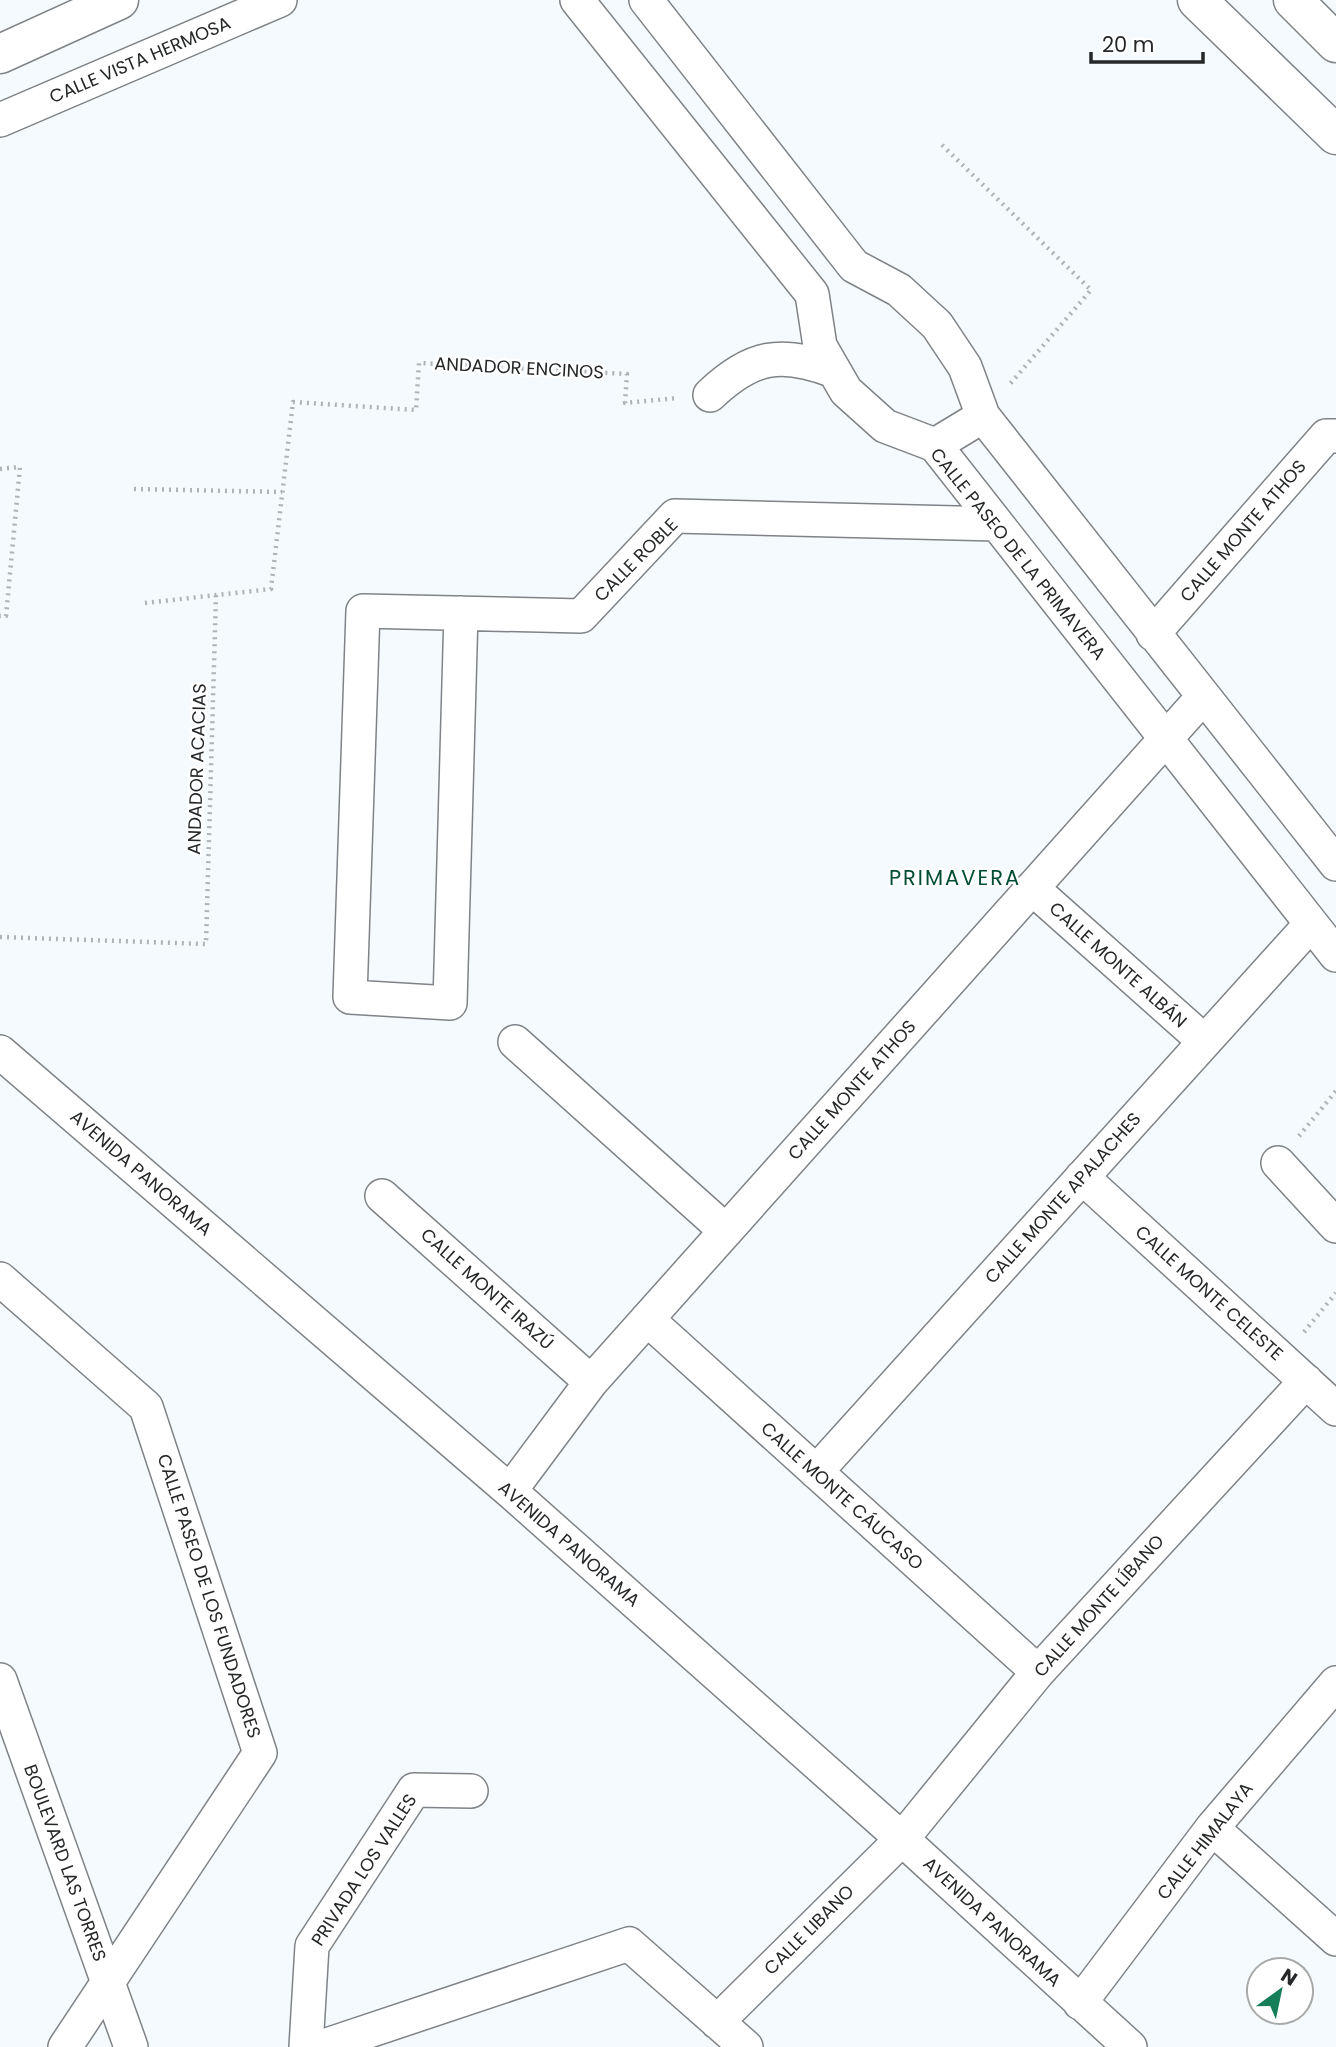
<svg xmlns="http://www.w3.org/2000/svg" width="1336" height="2047" font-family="Poppins,sans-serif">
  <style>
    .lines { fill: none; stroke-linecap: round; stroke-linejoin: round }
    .street-casing { stroke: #7f8387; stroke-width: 36 }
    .secondary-casing { stroke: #7f8387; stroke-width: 41 }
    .highway-casing { stroke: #7f8387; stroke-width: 41 }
    .path { stroke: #afb3b6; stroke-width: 4.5; stroke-dasharray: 2 5; stroke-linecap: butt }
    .street { stroke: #fff; stroke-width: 33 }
    .secondary { stroke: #fff; stroke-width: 38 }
    .highway { stroke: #fff; stroke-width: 38 }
    .labels { text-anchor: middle; stroke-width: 5; stroke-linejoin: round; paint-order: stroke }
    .street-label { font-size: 18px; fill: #252728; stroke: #fff }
    .quarter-label { font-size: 21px; letter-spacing: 2px; fill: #014d34; stroke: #fff }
  </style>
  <rect width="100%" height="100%" fill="#f5fafe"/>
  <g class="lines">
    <!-- street casing -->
    <g class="street-casing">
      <path id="street" d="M 577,0 L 812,294 L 820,346 L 846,391 L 885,426 L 935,445 L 1336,955
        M 646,0 L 854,266 L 899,290 L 937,325 L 965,367 L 983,416 L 1336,864
        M 0,120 L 280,0
        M 710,395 C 751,356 781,350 834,371
        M 935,445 L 983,416
        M 461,613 L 450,1003 L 350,997 L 363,611 L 581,616 L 675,516 L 997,524
        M 1153,634 L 1326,436 L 1336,436
        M 1032,888 L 1204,1041
        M 515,1042 L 726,1231
        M 0,1052 L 510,1491 L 902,1839 L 1130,2047
        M 1278,1163 L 1336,1226
        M 1082,1177 L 1336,1409
        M 382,1196 L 591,1382
        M 0,1279 L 146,1407 L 260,1753 L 65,2047
        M 647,1319 L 1038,1672
        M 816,1472 L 1311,924
        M 510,1491 L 591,1382 L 1203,697
        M 0,1680 L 131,2047
        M 1212,1828 L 1336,1939
        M 1080,2003 L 1212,1828 L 1336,1683
        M 717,2022 L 902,1839 L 1038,1672 L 1306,1381
        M 306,2047 L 312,1946 L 414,1790 L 471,1791
        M 321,2047 L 629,1944 L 746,2047"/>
    </g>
    <!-- secondary casing -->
    <g class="secondary-casing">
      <path id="secondary" d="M 0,54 L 119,0"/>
    </g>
    <!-- highway casing -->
    <g class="highway-casing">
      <path id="highway" d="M 1197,0 L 1336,135
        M 1293,0 L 1336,43"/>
    </g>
    <!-- path -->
    <path class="path" d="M 942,145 L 1091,290 L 1010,384
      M 0,469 L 20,467 L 6,616 L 0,616
      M 134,489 L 282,492
      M 145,603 L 271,589 L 293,402 L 416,410 L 419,363 L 627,374 L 625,403 L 678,398
      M 0,937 L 206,944 L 216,595
      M 1299,1136 L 1336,1091
      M 1304,1332 L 1336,1293"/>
    <!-- street -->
    <use href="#street" class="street"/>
    <!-- secondary -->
    <use href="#secondary" class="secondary"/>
    <!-- highway -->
    <use href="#highway" class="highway"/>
  </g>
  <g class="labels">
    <!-- street labels -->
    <g class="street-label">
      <text transform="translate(140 60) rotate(-23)" y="6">CALLE VISTA HERMOSA</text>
      <text transform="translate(519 368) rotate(3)" y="6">ANDADOR ENCINOS</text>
      <text transform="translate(1243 531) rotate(-49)" y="6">CALLE MONTE ATHOS</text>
      <text transform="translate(1018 554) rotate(51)" y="6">CALLE PASEO DE LA PRIMAVERA</text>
      <text transform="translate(636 560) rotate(-45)" y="6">CALLE ROBLE</text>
      <text transform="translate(197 769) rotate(-88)" y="6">ANDADOR ACACIAS</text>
      <text transform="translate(1118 965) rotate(42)" y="6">CALLE MONTE ALBÁN</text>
      <text transform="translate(852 1090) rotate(-48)" y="6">CALLE MONTE ATHOS</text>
      <text transform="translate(141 1173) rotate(41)" y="6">AVENIDA PANORAMA</text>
      <text transform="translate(1063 1198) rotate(-48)" y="6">CALLE MONTE APALACHES</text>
      <text transform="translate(487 1289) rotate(42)" y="6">CALLE MONTE IRAZÚ</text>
      <text transform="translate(1209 1293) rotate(42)" y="6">CALLE MONTE CELESTE</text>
      <text transform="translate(842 1496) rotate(42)" y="6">CALLE MONTE CÁUCASO</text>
      <text transform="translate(569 1544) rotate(41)" y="6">AVENIDA PANORAMA</text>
      <text transform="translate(209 1596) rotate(72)" y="6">CALLE PASEO DE LOS FUNDADORES</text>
      <text transform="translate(1099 1606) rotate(-48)" y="6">CALLE MONTE LÍBANO</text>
      <text transform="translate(1205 1841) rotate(-52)" y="6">CALLE HIMALAYA</text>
      <text transform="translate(65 1863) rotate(70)" y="6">BOULEVARD LAS TORRES</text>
      <text transform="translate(364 1870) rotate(-57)" y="6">PRIVADA LOS VALLES</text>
      <text transform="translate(992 1922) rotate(43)" y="6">AVENIDA PANORAMA</text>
      <text transform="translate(809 1930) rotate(-45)" y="6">CALLE LIBANO</text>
    </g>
    <!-- quarter labels -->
    <g class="quarter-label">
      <text x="955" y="885">PRIMAVERA</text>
    </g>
  </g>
  <!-- north arrow -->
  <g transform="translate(1280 1991) rotate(33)"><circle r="33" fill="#ffffff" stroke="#a8a9a9" stroke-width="2"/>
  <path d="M0-5L12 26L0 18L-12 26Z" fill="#157e58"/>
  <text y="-10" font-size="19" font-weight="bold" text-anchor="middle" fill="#252728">N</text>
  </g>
  <!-- scale -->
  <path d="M1091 52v10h112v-10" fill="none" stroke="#252728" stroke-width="3.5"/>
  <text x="1102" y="52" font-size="21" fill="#252728" stroke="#ffffff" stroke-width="5" paint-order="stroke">20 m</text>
</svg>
